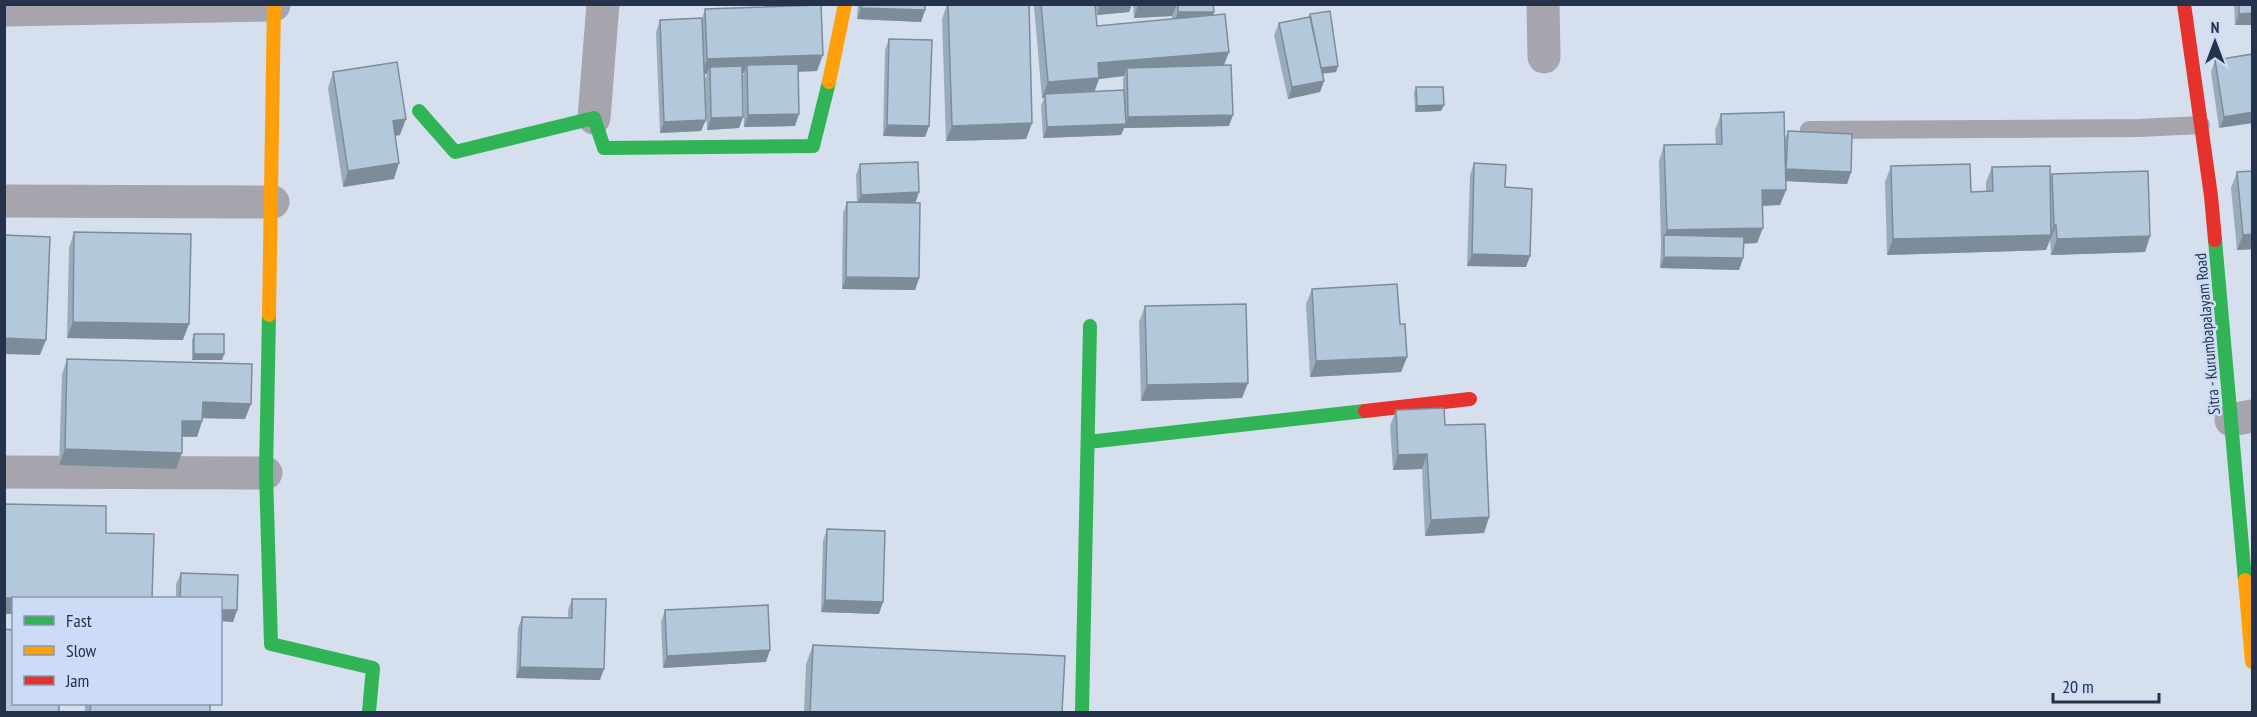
<svg xmlns="http://www.w3.org/2000/svg" width="2257" height="717" font-family="'PT Sans Narrow',sans-serif">
  <style>
    .lines { fill: none; stroke-linecap: round; stroke-linejoin: round }
    .lane { stroke: #a6a4ad; stroke-width: 18 }
    .street { stroke: #a6a4ad; stroke-width: 33 }
    .fast { stroke: #30b455; stroke-width: 14 }
    .slow { stroke: #ff9f0a; stroke-width: 14 }
    .jam { stroke: #e5322d; stroke-width: 14 }
    .wall { fill: #9aacbb; fill-rule: evenodd }
    .shaded-wall { fill: #7d8c99 }
    .building { fill: #b3c8da; stroke: #7d8c99; stroke-width: 1.5 }
    .labels { text-anchor: middle; stroke-width: 5; stroke-linejoin: round; paint-order: stroke }
    .street-label { font-size: 16px; fill: #24334b; stroke: #cddcf6 }
  </style>
  <rect width="100%" height="100%" fill="#d6dfed"/>
  <g class="lines">
    <!-- lane -->
    <path class="lane" d="M 1809,130 L 2139,128 L 2201,125"/>
    <!-- street -->
    <path class="street" d="M 1543,4 L 1544,57
      M 4,10 L 274,5
      M 594,118 L 603,4
      M 4,201 L 273,202
      M 2231,420 L 2252,416
      M 4,472 L 266,473"/>
    <!-- fast -->
    <path class="fast" d="M 419,111 L 455,152 L 594,118 L 604,148 L 813,146 L 829,82
      M 2215,240 L 2245,580
      M 269,315 L 266,473 L 271,644 L 373,668 L 369,712
      M 1088,442 L 1365,411
      M 1082,712 L 1090,326"/>
    <!-- slow -->
    <path class="slow" d="M 829,82 L 845,4
      M 269,315 L 274,4
      M 2245,580 L 2252,662"/>
    <!-- jam -->
    <path class="jam" d="M 2184,4 L 2211,196 L 2215,240
      M 1365,411 L 1470,399"/>
  </g>
  <!-- wall -->
  <path class="wall" d="M 858,4 L 925,4 L 925,10 L 921,22 L 857,19 Z
    M 947,4 L 1029,4 L 1032,123 L 1026,139 L 946,141 L 942,19 Z
    M 1035,4 L 1095,4 L 1097,26 L 1172,19 L 1172,16 L 1134,18 L 1133,4 L 1213,4 L 1214,12 L 1212,15 L 1229,52 L 1224,65 L 1229,126 L 1124,128 L 1121,135 L 1043,138 L 1041,106 L 1044,98 L 1042,98 L 1034,6 ZM 1124,76 L 1123,79 L 1123,90 L 1094,92 L 1099,79 Z
    M 1095,4 L 1132,4 L 1129,12 L 1097,15 Z
    M 2234,4 L 2253,4 L 2253,25 L 2235,25 Z
    M 705,9 L 817,71 L 798,72 L 795,126 L 744,127 L 743,76 L 744,73 L 742,73 L 743,117 L 739,128 L 707,130 L 705,79 L 707,74 L 704,74 L 701,131 L 660,133 L 656,32 L 660,20 L 702,19 Z
    M 1310,14 L 1338,66 L 1336,72 L 1322,74 L 1324,81 L 1320,92 L 1288,99 L 1274,35 L 1279,23 L 1309,17 Z
    M 889,39 L 929,126 L 925,137 L 883,136 L 885,50 Z
    M 2253,54 L 2219,128 L 2211,72 L 2215,60 Z
    M 333,72 L 400,135 L 395,136 L 394,179 L 343,187 L 328,88 Z
    M 1416,87 L 1444,105 L 1441,111 L 1415,112 L 1414,93 Z
    M 1721,114 L 1785,139 L 1788,131 L 1851,172 L 1847,184 L 1786,181 L 1786,190 L 1780,205 L 1762,206 L 1757,243 L 1744,244 L 1743,258 L 1739,270 L 1660,268 L 1661,245 L 1659,161 L 1664,145 L 1716,144 L 1715,130 Z
    M 1474,163 L 1505,187 L 1526,267 L 1467,266 L 1470,175 Z
    M 860,164 L 915,203 L 919,278 L 915,290 L 842,289 L 843,213 L 847,202 L 857,202 L 856,175 Z
    M 1891,166 L 1971,192 L 1986,192 L 1986,182 L 1992,167 L 2050,179 L 2052,174 L 2150,236 L 2145,252 L 2051,255 L 2050,240 L 2049,240 L 2046,250 L 1887,255 L 1885,182 Z
    M 2253,171 L 2253,249 L 2237,250 L 2231,188 L 2237,172 Z
    M 74,232 L 183,340 L 67,338 L 69,248 Z
    M 1312,289 L 1400,324 L 1407,357 L 1401,372 L 1310,377 L 1306,304 Z
    M 1145,306 L 1242,398 L 1141,401 L 1139,322 Z
    M 194,334 L 224,354 L 222,360 L 192,360 L 192,340 Z
    M 67,359 L 245,419 L 203,418 L 202,421 L 197,437 L 182,437 L 182,453 L 176,469 L 59,465 L 62,374 Z
    M 1396,410 L 1445,425 L 1489,517 L 1484,533 L 1425,536 L 1422,469 L 1393,470 L 1390,426 Z
    M 827,529 L 879,614 L 821,612 L 823,541 Z
    M 181,573 L 238,575 L 237,610 L 233,622 L 220,621 L 220,598 L 176,598 L 176,584 Z
    M 572,599 L 600,680 L 516,678 L 518,628 L 522,617 L 568,618 L 568,610 Z
    M 665,610 L 766,662 L 663,668 L 661,622 Z
    M 813,645 L 1062,712 L 804,712 L 806,664 Z
    M 85,704 L 210,704 L 210,712 L 85,712 Z"/>
  <!-- shaded-wall -->
  <path class="shaded-wall" d="M 1100,4 L 1132,4 L 1129,12 L 1097,15 Z
    M 1138,4 L 1177,4 L 1172,16 L 1134,18 Z
    M 861,8 L 925,10 L 921,22 L 857,19 Z
    M 1178,12 L 1214,12 L 1208,28 L 1172,28 Z
    M 2253,13 L 2253,25 L 2235,25 L 2239,14 Z
    M 1229,52 L 1223,67 L 1127,68 L 1124,76 L 1099,79 L 1094,93 L 1045,94 L 1044,98 L 1042,98 L 1048,82 L 1098,63 Z
    M 823,55 L 817,71 L 747,73 L 747,65 L 744,73 L 710,74 L 710,67 L 707,74 L 701,74 L 707,59 Z
    M 1338,66 L 1336,72 L 1316,74 L 1318,69 Z
    M 1324,81 L 1320,92 L 1288,99 L 1292,87 Z
    M 1444,105 L 1441,111 L 1415,112 L 1417,106 Z
    M 2253,112 L 2253,123 L 2219,128 L 2224,117 Z
    M 799,114 L 795,126 L 744,127 L 748,115 Z
    M 1233,115 L 1229,126 L 1124,128 L 1121,135 L 1043,138 L 1047,127 L 1126,124 L 1128,117 Z
    M 743,117 L 739,128 L 707,130 L 711,118 Z
    M 406,119 L 400,135 L 387,137 L 393,121 Z
    M 706,120 L 701,131 L 660,133 L 664,122 Z
    M 1032,123 L 1026,139 L 946,141 L 952,126 Z
    M 887,125 L 929,126 L 925,137 L 883,136 Z
    M 399,163 L 394,179 L 343,187 L 348,171 Z
    M 1786,169 L 1851,172 L 1847,184 L 1782,181 Z
    M 1762,190 L 1786,190 L 1780,205 L 1757,206 Z
    M 919,192 L 915,204 L 857,206 L 861,195 Z
    M 2054,225 L 2056,225 L 2046,250 L 1887,255 L 1893,239 L 2050,235 Z
    M 1763,228 L 1757,243 L 1664,246 L 1664,236 L 1667,230 Z
    M 2253,234 L 2253,249 L 2237,250 L 2243,235 Z
    M 2150,236 L 2145,252 L 2051,255 L 2057,239 Z
    M 1472,254 L 1530,256 L 1526,267 L 1467,266 Z
    M 1664,257 L 1743,258 L 1739,270 L 1660,268 Z
    M 846,277 L 919,278 L 915,290 L 842,289 Z
    M 73,322 L 189,324 L 183,340 L 67,338 Z
    M 4,338 L 46,340 L 40,355 L 4,354 Z
    M 194,354 L 224,354 L 222,360 L 192,360 Z
    M 1407,357 L 1401,372 L 1310,377 L 1316,361 Z
    M 1248,383 L 1242,398 L 1141,401 L 1147,385 Z
    M 203,402 L 251,404 L 245,419 L 197,418 Z
    M 182,421 L 202,421 L 197,437 L 176,436 Z
    M 65,449 L 182,453 L 176,469 L 59,465 Z
    M 1427,454 L 1422,469 L 1393,470 L 1398,455 Z
    M 1489,517 L 1484,533 L 1425,536 L 1431,520 Z
    M 4,598 L 14,598 L 14,614 L 4,614 Z
    M 825,600 L 883,602 L 879,614 L 821,612 Z
    M 220,610 L 237,610 L 233,622 L 220,621 Z
    M 770,650 L 766,662 L 663,668 L 667,656 Z
    M 520,667 L 604,669 L 600,680 L 516,678 Z"/>
  <!-- building -->
  <path class="building" d="M 862,4 L 925,4 L 925,10 L 861,8 Z
    M 948,4 L 1029,4 L 1032,123 L 952,126 Z
    M 1041,4 L 1095,4 L 1097,26 L 1225,14 L 1229,52 L 1098,63 L 1099,78 L 1048,82 Z
    M 1178,4 L 1213,4 L 1214,12 L 1178,12 Z
    M 2239,4 L 2253,4 L 2253,13 L 2239,14 Z
    M 821,5 L 823,55 L 707,59 L 705,9 Z
    M 1330,11 L 1338,66 L 1321,68 L 1310,14 Z
    M 1310,17 L 1324,81 L 1292,87 L 1279,23 Z
    M 702,18 L 706,120 L 664,122 L 660,20 Z
    M 889,39 L 932,40 L 929,126 L 887,125 Z
    M 2253,54 L 2253,112 L 2224,117 L 2215,60 Z
    M 397,62 L 406,119 L 393,121 L 399,163 L 348,171 L 333,72 Z
    M 798,64 L 799,114 L 748,115 L 747,65 Z
    M 1231,65 L 1233,115 L 1128,117 L 1127,68 Z
    M 742,66 L 743,117 L 711,118 L 710,67 Z
    M 1416,87 L 1443,87 L 1444,105 L 1417,106 Z
    M 1124,90 L 1126,124 L 1047,127 L 1045,94 Z
    M 1784,112 L 1786,190 L 1762,190 L 1763,228 L 1667,230 L 1664,145 L 1722,144 L 1721,114 Z
    M 1788,131 L 1852,134 L 1851,172 L 1786,169 Z
    M 918,162 L 919,192 L 861,195 L 860,164 Z
    M 1474,163 L 1506,165 L 1505,187 L 1532,189 L 1530,256 L 1472,254 Z
    M 1970,164 L 1971,192 L 1993,191 L 1992,167 L 2050,166 L 2051,235 L 1893,239 L 1891,166 Z
    M 2148,171 L 2150,236 L 2057,239 L 2056,225 L 2054,225 L 2052,174 Z
    M 2253,171 L 2253,234 L 2243,235 L 2237,172 Z
    M 847,202 L 920,203 L 919,278 L 846,277 Z
    M 74,232 L 191,234 L 189,324 L 73,322 Z
    M 4,235 L 50,237 L 46,340 L 4,338 Z
    M 1664,235 L 1744,237 L 1743,258 L 1664,257 Z
    M 1397,284 L 1400,324 L 1405,324 L 1407,357 L 1316,361 L 1312,289 Z
    M 1246,304 L 1248,383 L 1147,385 L 1145,306 Z
    M 194,334 L 224,334 L 224,354 L 194,354 Z
    M 67,359 L 252,364 L 251,404 L 203,402 L 202,421 L 182,421 L 182,453 L 65,449 Z
    M 1444,408 L 1445,425 L 1485,424 L 1489,517 L 1431,520 L 1427,454 L 1398,455 L 1396,410 Z
    M 4,504 L 106,506 L 106,533 L 154,534 L 152,598 L 4,598 Z
    M 827,529 L 885,531 L 883,602 L 825,600 Z
    M 181,573 L 238,575 L 237,610 L 220,610 L 220,598 L 180,598 Z
    M 572,599 L 606,599 L 604,669 L 520,667 L 522,617 L 572,618 Z
    M 768,605 L 770,650 L 667,656 L 665,610 Z
    M 4,629 L 14,630 L 14,704 L 59,704 L 59,712 L 4,712 Z
    M 813,645 L 1065,656 L 1062,712 L 810,712 Z
    M 91,704 L 210,704 L 210,712 L 90,712 Z"/>
  <g class="labels">
    <!-- street labels -->
    <g class="street-label">
      <text transform="translate(2207 334) rotate(-95)" y="6">Sitra - Kurumbapalayam Road</text>
    </g>
  </g>
  <!-- border -->
  <rect width="2257" height="717" fill="none" stroke="#24334b" stroke-width="12"/>
  <!-- legend -->
  <rect x="12" y="597" width="210" height="108" fill="#cddcf6" stroke="#8998b2" stroke-width="1.5"/>
  <rect x="24" y="616" width="30" height="9" fill="#30b455" stroke="#8998b2" stroke-width="1.5"/>
  <text x="66" y="627" font-size="18" fill="#24334b">Fast</text>
  <rect x="24" y="646" width="30" height="9" fill="#ff9f0a" stroke="#8998b2" stroke-width="1.5"/>
  <text x="66" y="657" font-size="18" fill="#24334b">Slow</text>
  <rect x="24" y="676" width="30" height="9" fill="#e5322d" stroke="#8998b2" stroke-width="1.5"/>
  <text x="66" y="687" font-size="18" fill="#24334b">Jam</text>
  <!-- north arrow -->
  <g transform="translate(2215 42)" stroke="#cddcf6" stroke-width="4.5" paint-order="stroke">
  <path d="M0-4.5L10 22L0 15L-10 22Z" fill="#24334b"/>
  <text y="-9" font-size="16" font-weight="bold" text-anchor="middle" fill="#24334b">N</text>
  </g>
  <!-- scale -->
  <path d="M2053 693v9h106v-9" fill="none" stroke="#24334b" stroke-width="3"/>
  <text x="2062" y="693" font-size="18" fill="#24334b" stroke="#cddcf6" stroke-width="4.5" paint-order="stroke">20 m</text>
</svg>
